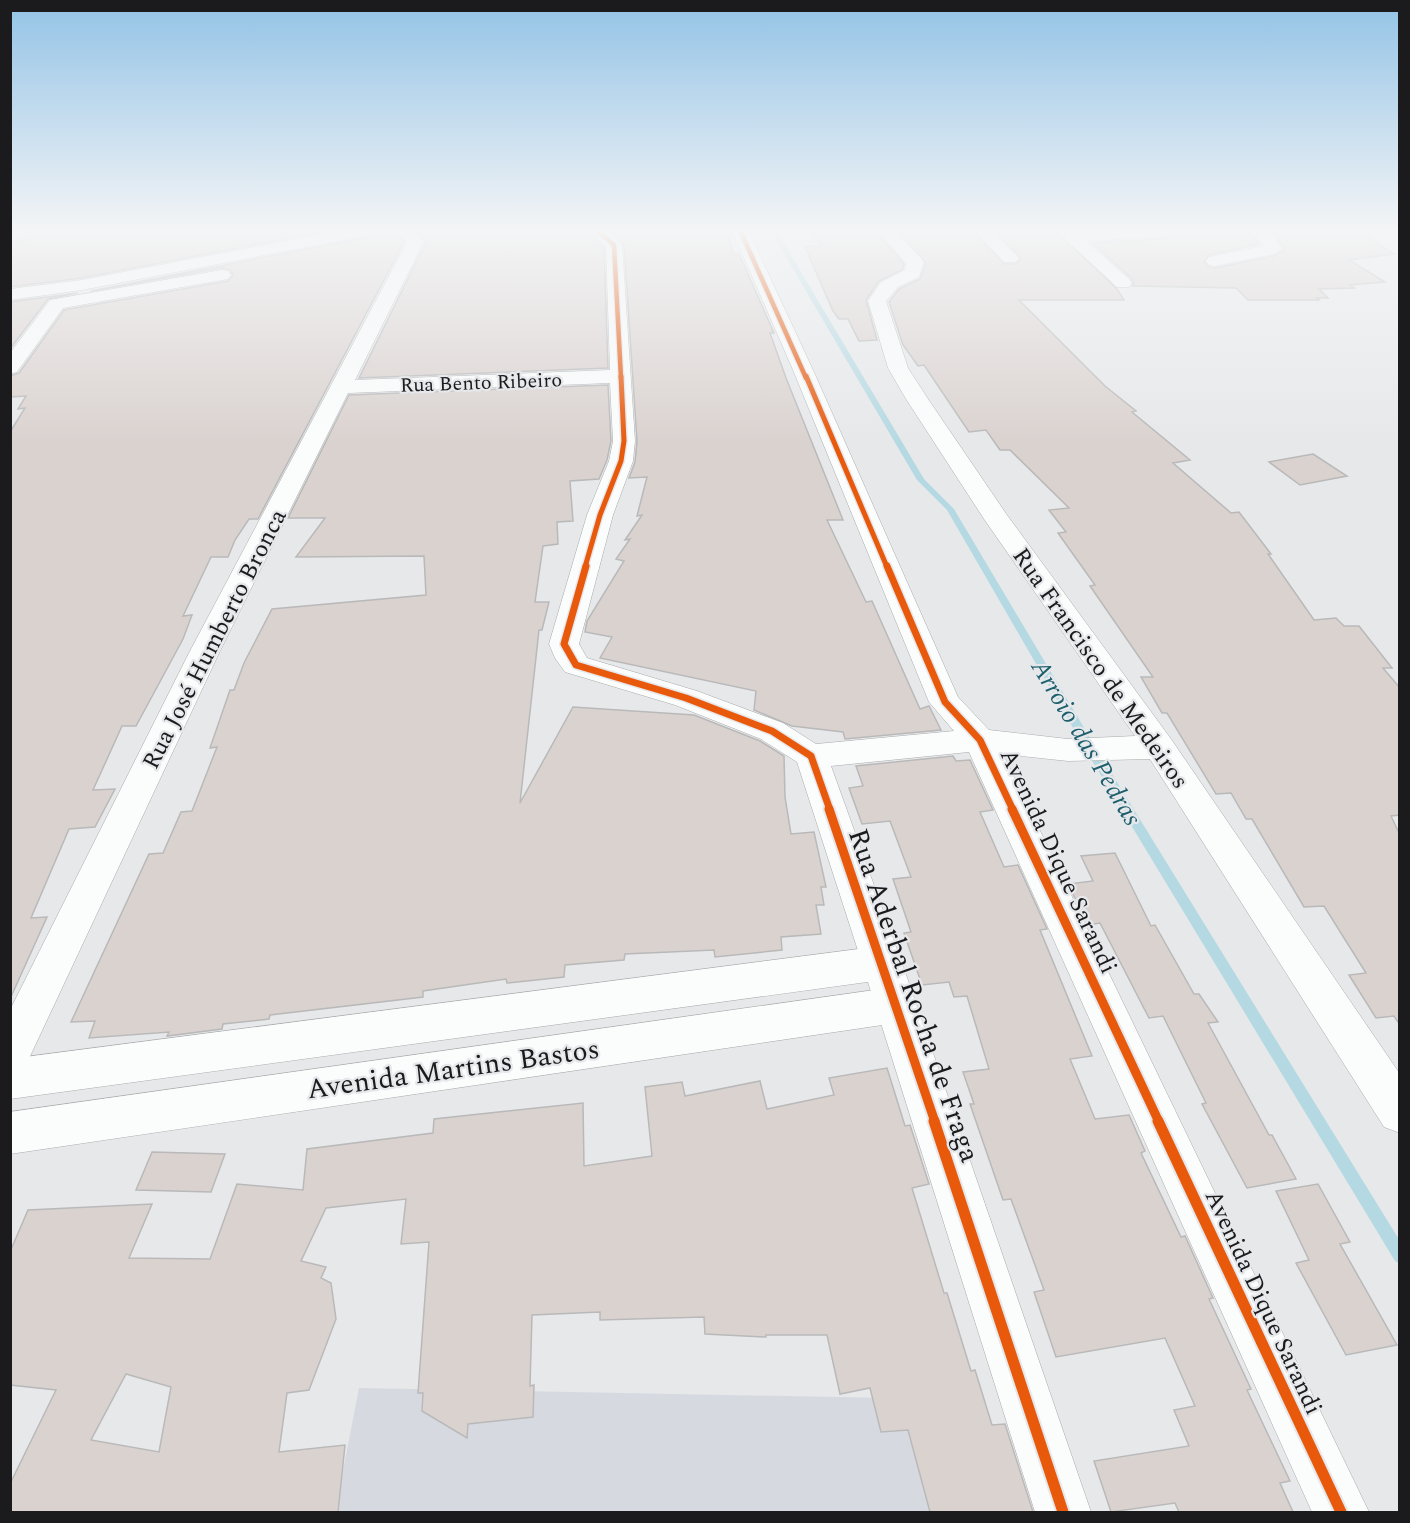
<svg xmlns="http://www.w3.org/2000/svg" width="1410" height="1523" font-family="Spectral,serif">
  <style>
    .built { fill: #d6dae0 }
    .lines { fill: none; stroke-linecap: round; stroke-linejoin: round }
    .stream { fill: #b5d9e2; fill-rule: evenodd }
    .building { fill: #dad2cf; stroke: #b9b9ba; stroke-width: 1.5; fill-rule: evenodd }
    .street-casing { stroke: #a9aaab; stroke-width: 1 }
    .secondary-casing { stroke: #a9aaab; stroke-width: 1 }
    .street { fill: #fbfcfc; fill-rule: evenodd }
    .secondary { fill: #fbfcfc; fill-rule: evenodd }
    .cycleway-far4-casing { stroke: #e6e8eb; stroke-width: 7 }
    .cycleway-far3-casing { stroke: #e6e8eb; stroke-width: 8 }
    .cycleway-far2-casing { stroke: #e6e8eb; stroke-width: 10 }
    .cycleway-far1-casing { stroke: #e6e8eb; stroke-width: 13 }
    .cycleway-casing { stroke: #e6e8eb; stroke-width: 15 }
    .cycleway-far4 { stroke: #e8590c; stroke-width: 4.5 }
    .cycleway-far3 { stroke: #e8590c; stroke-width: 5 }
    .cycleway-far2 { stroke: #e8590c; stroke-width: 7 }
    .cycleway-far1 { stroke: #e8590c; stroke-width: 9 }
    .cycleway { stroke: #e8590c; stroke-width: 11 }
    .labels { text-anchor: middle; stroke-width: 4.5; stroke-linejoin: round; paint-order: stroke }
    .far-street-label { font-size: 20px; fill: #1b1b1d; stroke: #e6e8eb }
    .street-label { font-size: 24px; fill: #1b1b1d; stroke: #e6e8eb }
    .water-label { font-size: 26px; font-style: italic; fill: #1d5f6c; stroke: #e6e8eb }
    .near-street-label { font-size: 28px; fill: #1b1b1d; stroke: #e6e8eb }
  </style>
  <rect width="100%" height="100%" fill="#e7e8ea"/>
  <!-- built -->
  <path class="built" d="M 359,1388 L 941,1399 L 976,1512 L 335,1512 Z"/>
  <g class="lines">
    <!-- stream -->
    <path class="stream" d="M 770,230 L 776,230 L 924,479 L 954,509 L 1099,753 L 1400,1241 L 1400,1264 L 1395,1261 L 1091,759 L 947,510 L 917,480 Z"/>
  </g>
  <!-- building -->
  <path class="building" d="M 83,230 L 331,230 L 82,278 L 10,287 L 10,243 Z
    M 379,230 L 395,230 L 404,242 L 258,519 L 249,519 L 235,540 L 228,557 L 211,557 L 183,616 L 192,615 L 183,639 L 136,726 L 122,726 L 93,790 L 115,789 L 95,827 L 69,829 L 31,918 L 47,917 L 10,999 L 10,432 L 25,408 L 18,409 L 26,396 L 10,397 L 10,376 L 19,373 L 64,310 L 228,281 L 233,275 L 230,270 L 222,268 L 91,291 L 369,237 Z
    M 417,230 L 587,230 L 604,247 L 608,368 L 359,378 L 426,242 Z
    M 610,230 L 683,230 L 683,233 L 719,230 L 721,235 L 728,235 L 733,254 L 739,254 L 774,333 L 770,333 L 786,378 L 843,520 L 827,520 L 866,602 L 872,601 L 920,709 L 929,706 L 941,730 L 845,739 L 843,732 L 792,726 L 754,710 L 756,691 L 600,658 L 612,637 L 585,632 L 587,621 L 624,561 L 616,559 L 630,539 L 625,540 L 642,515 L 637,516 L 647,477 L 629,478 L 635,462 L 637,441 L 624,245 Z
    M 822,230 L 875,230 L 904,264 L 903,269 L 879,281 L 866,300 L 877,340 L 859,341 L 848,319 L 839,319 L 833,311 L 805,247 L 822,245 L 811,234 L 824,233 Z
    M 897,230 L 972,230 L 1004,264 L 1016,264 L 1021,258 L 994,230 L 1054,230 L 1117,289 L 1124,300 L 1019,300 L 1105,386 L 1136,411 L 1132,412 L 1190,460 L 1173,463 L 1231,513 L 1239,512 L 1271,554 L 1268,554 L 1314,620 L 1336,618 L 1344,626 L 1359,626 L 1392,668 L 1383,668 L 1400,688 L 1400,815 L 1391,816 L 1400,835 L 1400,1025 L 1394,1016 L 1376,1018 L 1349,975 L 1366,973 L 1324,906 L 1304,907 L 1252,819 L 1246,819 L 1231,793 L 1216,794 L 1167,713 L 1162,713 L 1141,677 L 1153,677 L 1090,586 L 1095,585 L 1058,533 L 1066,532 L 1049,510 L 1069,508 L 1010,450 L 1000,450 L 986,430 L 969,432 L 924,365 L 918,366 L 903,345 L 889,302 L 899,289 L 920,279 L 926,263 Z
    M 1181,230 L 1249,230 L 1259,244 L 1209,255 L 1204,262 L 1209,267 L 1215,268 L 1274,256 L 1283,251 L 1284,248 L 1271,230 L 1358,230 L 1394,254 L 1349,260 L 1385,282 L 1350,285 L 1354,288 L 1319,289 L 1328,298 L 1317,298 L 1319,300 L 1248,300 L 1236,288 L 1132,286 L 1134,283 L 1131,278 L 1092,243 L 1171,238 L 1180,233 Z
    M 78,293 L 48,299 L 10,349 L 10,302 Z
    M 608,385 L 611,441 L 607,460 L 599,479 L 570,481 L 573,521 L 557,522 L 558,544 L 543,546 L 535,602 L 549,602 L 542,630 L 539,630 L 520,803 L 573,707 L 694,715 L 760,741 L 784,756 L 785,797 L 791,834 L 814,832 L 826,887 L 821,887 L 824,905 L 816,905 L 821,934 L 781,937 L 782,950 L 715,957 L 714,950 L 625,954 L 624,960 L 565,965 L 564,977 L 507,983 L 506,979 L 423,991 L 423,997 L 270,1015 L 269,1019 L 223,1024 L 222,1029 L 167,1036 L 169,1032 L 89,1038 L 95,1021 L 71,1022 L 149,854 L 163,853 L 181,812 L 192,811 L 217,747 L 210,748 L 230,690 L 234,690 L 244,663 L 272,609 L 426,595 L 424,556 L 296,557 L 325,518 L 288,518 L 349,395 Z
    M 1313,454 L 1347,476 L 1300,485 L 1269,462 Z
    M 953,756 L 956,761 L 970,760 L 993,810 L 980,812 L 1004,867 L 1018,865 L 1047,929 L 1040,930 L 1092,1056 L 1070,1059 L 1095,1119 L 1129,1115 L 1145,1151 L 1141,1153 L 1181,1237 L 1185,1236 L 1213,1298 L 1209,1299 L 1251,1389 L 1247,1390 L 1290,1481 L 1280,1483 L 1293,1512 L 1179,1512 L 1175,1503 L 1111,1512 L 1094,1461 L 1189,1446 L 1174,1410 L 1195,1406 L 1165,1338 L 1056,1357 L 1034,1292 L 1044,1290 L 1011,1199 L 1003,1200 L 970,1104 L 974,1104 L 963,1072 L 989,1069 L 967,996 L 954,997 L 949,982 L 922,985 L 904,933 L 911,932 L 893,879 L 911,877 L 890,821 L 862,824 L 849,788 L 863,786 L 856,766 Z
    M 1115,853 L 1151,926 L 1155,925 L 1194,994 L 1199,994 L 1218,1022 L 1208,1023 L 1269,1135 L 1272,1135 L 1296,1179 L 1247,1188 L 1202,1104 L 1206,1103 L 1163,1016 L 1149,1018 L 1100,923 L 1088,925 L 1068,884 L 1093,881 L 1081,856 Z
    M 887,1068 L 905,1126 L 910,1125 L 929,1184 L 912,1188 L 944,1293 L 947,1293 L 971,1371 L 975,1370 L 992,1425 L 1005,1424 L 1033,1512 L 930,1512 L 908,1430 L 881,1432 L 870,1388 L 840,1394 L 827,1335 L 766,1335 L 766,1337 L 705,1334 L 704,1317 L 600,1320 L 600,1312 L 532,1315 L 530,1386 L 534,1385 L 533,1417 L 468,1424 L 467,1438 L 422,1411 L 423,1393 L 418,1393 L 429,1242 L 401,1244 L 406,1199 L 326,1208 L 301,1261 L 326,1267 L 321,1278 L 331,1283 L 336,1319 L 309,1390 L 287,1393 L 279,1452 L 345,1445 L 338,1512 L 10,1512 L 10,1484 L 56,1390 L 10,1385 L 10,1252 L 28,1210 L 152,1204 L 129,1258 L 210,1259 L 237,1184 L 303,1190 L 307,1149 L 433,1133 L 434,1119 L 583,1103 L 584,1166 L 652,1156 L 645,1087 L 682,1082 L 685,1096 L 760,1081 L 767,1109 L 834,1095 L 829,1078 ZM 126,1374 L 171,1387 L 159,1452 L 91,1440 Z
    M 152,1152 L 225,1154 L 211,1192 L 136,1190 Z
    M 1318,1184 L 1350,1242 L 1340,1244 L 1397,1345 L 1346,1355 L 1296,1263 L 1309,1260 L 1276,1191 Z"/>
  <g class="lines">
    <!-- street casing -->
    <g class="street-casing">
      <path id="street" d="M 10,230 L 42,230 L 40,233 L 10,239 Z
        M 397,230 L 414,230 L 424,241 L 355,380 L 610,370 L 606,246 L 589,230 L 607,230 L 622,245 L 635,441 L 633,461 L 613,515 L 579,644 L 587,658 L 697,691 L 783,723 L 816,744 L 954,731 L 929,702 L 793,370 L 732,230 L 748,230 L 813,370 L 958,697 L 989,730 L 1068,739 L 1135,736 L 984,519 L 906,399 L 888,368 L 868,301 L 881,282 L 905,270 L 906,263 L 877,230 L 894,230 L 921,258 L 924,262 L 919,277 L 898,287 L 886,301 L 908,368 L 928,399 L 1007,515 L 1171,739 L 1400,1074 L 1400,1133 L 1384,1127 L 1150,759 L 1068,761 L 1003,754 L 1369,1512 L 1312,1512 L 969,752 L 831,766 L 902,963 L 1091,1512 L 1035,1512 L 862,963 L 797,762 L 761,739 L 675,705 L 565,672 L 555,658 L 549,644 L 587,515 L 609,461 L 613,441 L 610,383 L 348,393 L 220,651 L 25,1067 L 10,1073 L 10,1010 L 190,651 L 407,242 Z
        M 974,230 L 991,230 L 1019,258 L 1016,262 L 1004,262 Z
        M 1056,230 L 1179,231 L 1171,236 L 1086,241 L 1129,279 L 1132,283 L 1129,287 L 1117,287 Z
        M 1251,230 L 1268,230 L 1282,249 L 1274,254 L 1215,266 L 1209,265 L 1206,261 L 1209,257 L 1263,246 Z
        M 222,270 L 228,271 L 231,275 L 228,279 L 63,308 L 17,372 L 10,374 L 10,353 L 50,300 Z"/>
    </g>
    <!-- secondary casing -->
    <g class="secondary-casing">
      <path id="secondary" d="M 343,230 L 377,230 L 369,235 L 82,290 L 10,300 L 10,289 L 82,280 Z
        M 882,946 L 896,951 L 902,963 L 896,975 L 882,980 L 10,1099 L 10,1059 Z
        M 896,987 L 910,992 L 916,1005 L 910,1018 L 896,1023 L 10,1154 L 10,1112 Z"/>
    </g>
    <!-- street -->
    <use href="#street" class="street"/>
    <!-- secondary -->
    <use href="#secondary" class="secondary"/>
    <!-- cycleway-far4 casing -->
    <g class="cycleway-far4-casing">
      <path id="cycleway-far4" d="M 597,230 L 614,245 L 621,378
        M 740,230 L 806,378"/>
    </g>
    <!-- cycleway-far3 casing -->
    <g class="cycleway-far3-casing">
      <path id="cycleway-far3" d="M 806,376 L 887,567
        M 585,567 L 600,515 L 621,461 L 624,441 L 621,376"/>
    </g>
    <!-- cycleway-far2 casing -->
    <g class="cycleway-far2-casing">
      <path id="cycleway-far2" d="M 586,566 L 564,644 L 576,665 L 686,698 L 772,731 L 811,756 L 830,810
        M 887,566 L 945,702 L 980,740 L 1013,810"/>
    </g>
    <!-- cycleway-far1 casing -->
    <g class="cycleway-far1-casing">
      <path id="cycleway-far1" d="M 829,809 L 935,1122
        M 1012,809 L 1159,1122"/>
    </g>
    <!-- cycleway casing -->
    <g class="cycleway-casing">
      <path id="cycleway" d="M 934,1121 L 1063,1512
        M 1158,1121 L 1341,1512"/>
    </g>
    <!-- cycleway-far4 -->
    <use href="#cycleway-far4" class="cycleway-far4"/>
    <!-- cycleway-far3 -->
    <use href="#cycleway-far3" class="cycleway-far3"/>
    <!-- cycleway-far2 -->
    <use href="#cycleway-far2" class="cycleway-far2"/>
    <!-- cycleway-far1 -->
    <use href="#cycleway-far1" class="cycleway-far1"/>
    <!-- cycleway -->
    <use href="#cycleway" class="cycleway"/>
  </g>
  <!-- sky -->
  <linearGradient id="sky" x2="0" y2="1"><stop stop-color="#93c3e6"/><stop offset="0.52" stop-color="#f4f5f6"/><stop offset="1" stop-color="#f4f5f6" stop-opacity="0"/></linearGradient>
  <rect width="1410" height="443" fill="url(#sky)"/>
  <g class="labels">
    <!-- far-street labels -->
    <g class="far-street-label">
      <text transform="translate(481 382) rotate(-2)" y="7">Rua Bento Ribeiro</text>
    </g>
    <!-- street labels -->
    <g class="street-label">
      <text transform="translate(214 639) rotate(-63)" y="8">Rua José Humberto Bronca</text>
      <text transform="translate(1101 668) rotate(55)" y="8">Rua Francisco de Medeiros</text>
      <text transform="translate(1059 861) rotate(65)" y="8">Avenida Dique Sarandi</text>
      <text transform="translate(1264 1302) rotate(65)" y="8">Avenida Dique Sarandi</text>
    </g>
    <!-- water labels -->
    <g class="water-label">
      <text transform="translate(1087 742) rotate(59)" y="9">Arroio das Pedras</text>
    </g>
    <!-- near-street labels -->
    <g class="near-street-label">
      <text transform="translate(915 995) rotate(71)" y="10">Rua Aderbal Rocha de Fraga</text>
      <text transform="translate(453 1068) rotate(-8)" y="10">Avenida Martins Bastos</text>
    </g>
  </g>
  <!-- border -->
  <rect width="1410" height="1523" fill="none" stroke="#1b1b1d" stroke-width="24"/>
</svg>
